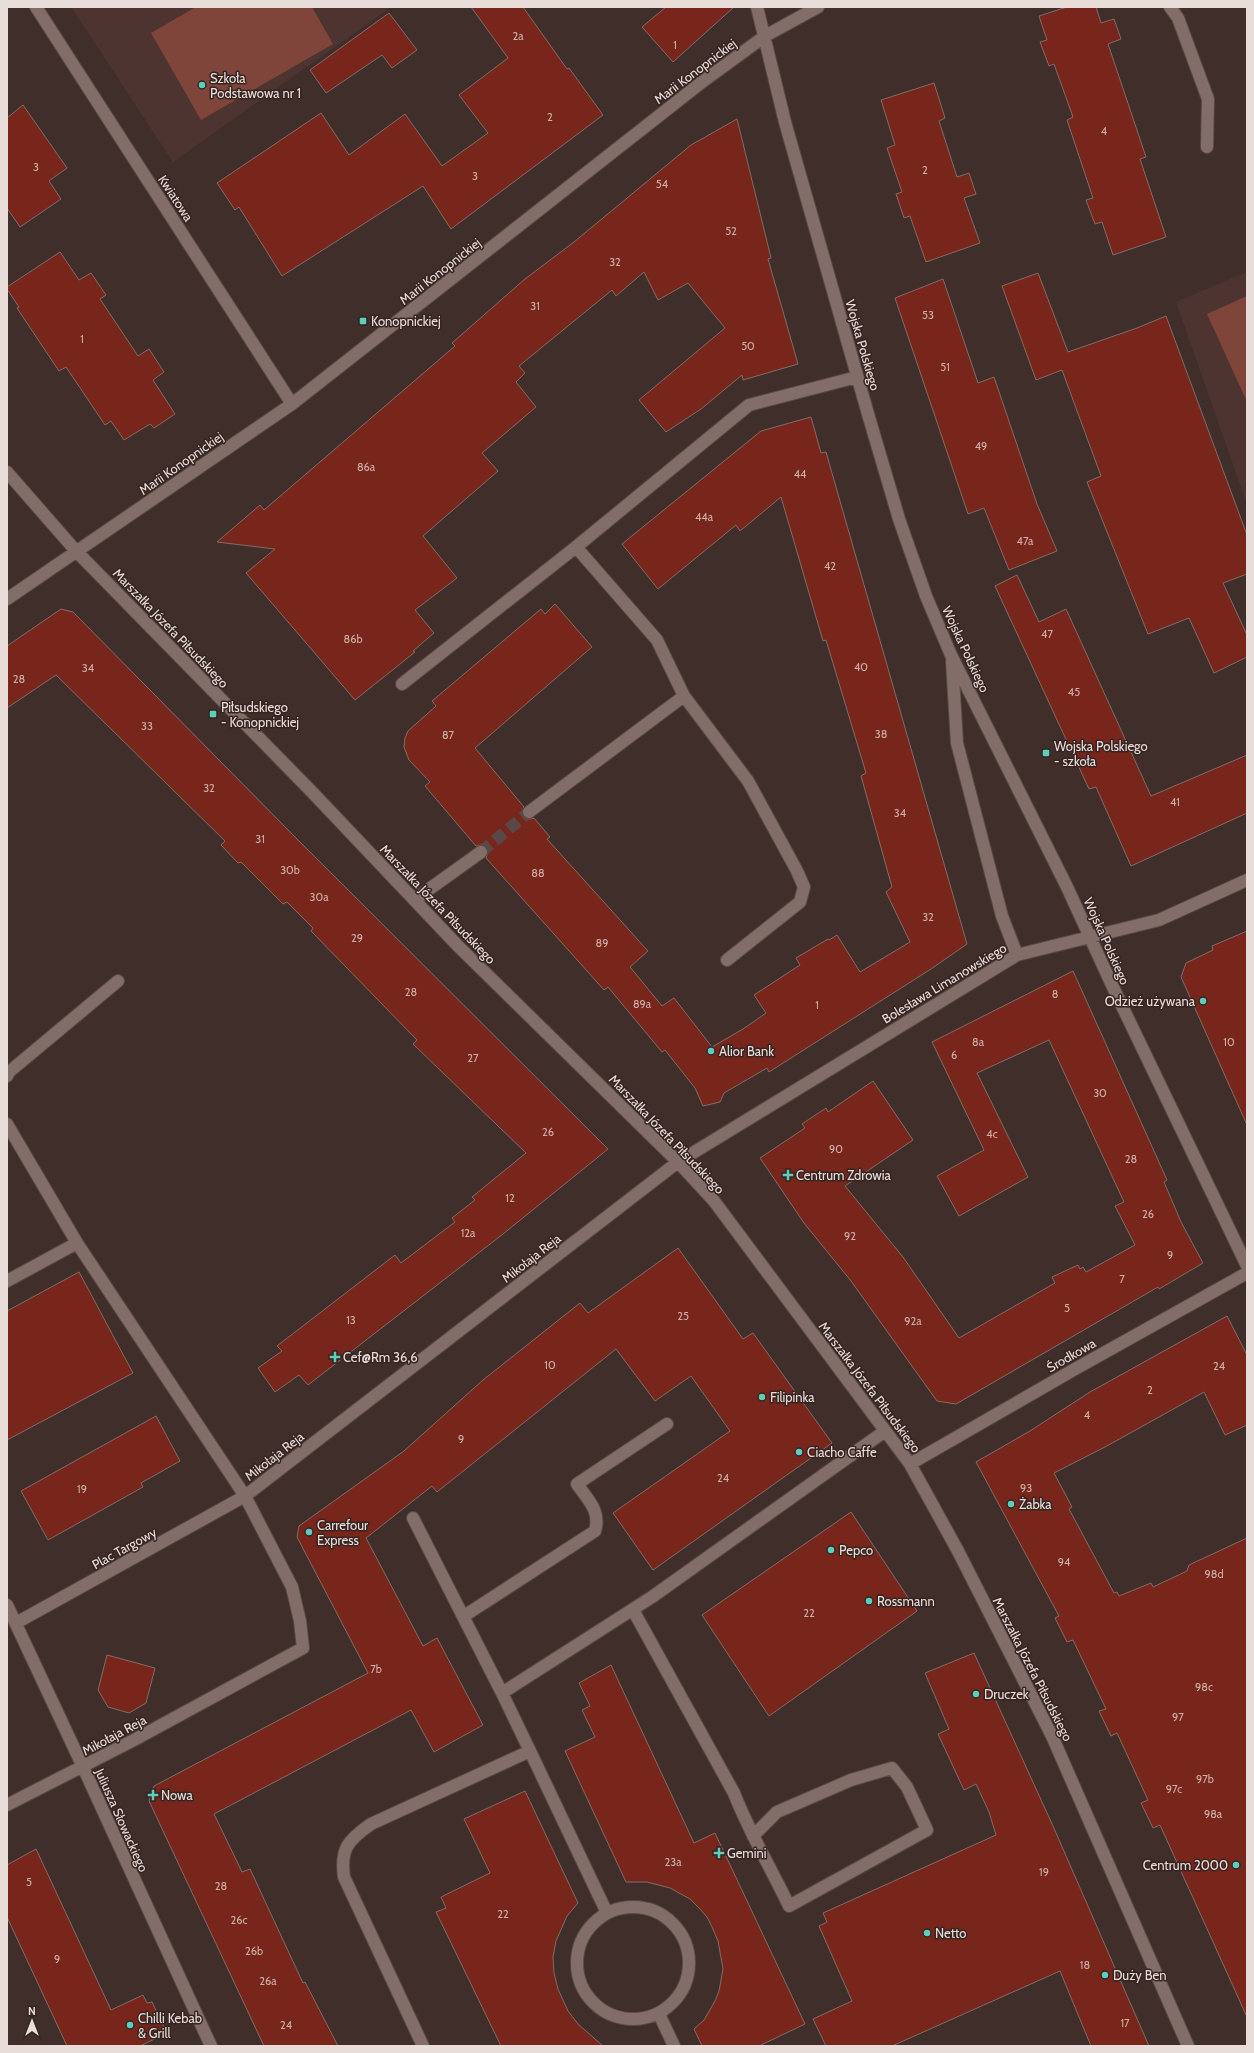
<svg xmlns="http://www.w3.org/2000/svg" width="1254" height="2053" font-family="Cabin,sans-serif">
  <style>
    .built { fill: #4e3430 }
    .green { fill: #7f453b }
    .building { fill: #78261b; stroke: #816c68 }
    .lines { fill: none; stroke-linecap: round; stroke-linejoin: round }
    .minor-tunnel { stroke: #594845; stroke-width: 12; stroke-dasharray: 12 6; stroke-linecap: butt }
    .minor-casing { stroke: #594a47; stroke-width: 14 }
    .minor { stroke: #836d69; stroke-width: 12 }
    .poi-dot { fill: #5ccebb; stroke: #362421; stroke-width: 1.5 }
    .labels { text-anchor: middle; stroke-width: 3; stroke-linejoin: round; paint-order: stroke }
    .number-label { font-size: 11px; fill: #cdafaa }
    .street-label { font-size: 13px; fill: #e9ddda; stroke: #362421 }
    .poi-label { font-size: 13px; fill: #e9ddda; stroke: #362421; text-anchor: start }
  </style>
  <rect width="100%" height="100%" fill="#402e2b"/>
  <!-- built -->
  <path class="built" d="M 71,7 L 391,7 L 173,162 Z
    M 1247,272 L 1247,504 L 1176,302 Z"/>
  <!-- green -->
  <path class="green" d="M 196,7 L 312,7 L 333,44 L 201,120 L 151,33 Z
    M 1247,296 L 1247,402 L 1207,314 Z"/>
  <!-- building -->
  <path class="building" d="M 471,7 L 523,7 L 567,69 L 569,68 L 603,115 L 451,229 L 423,186 L 282,276 L 239,207 L 235,210 L 217,183 L 321,113 L 349,155 L 405,114 L 442,166 L 488,133 L 459,95 L 508,58 Z
    M 666,7 L 734,7 L 673,62 L 642,27 Z
    M 1067,7 L 1096,7 L 1101,23 L 1114,19 L 1121,39 L 1108,44 L 1146,157 L 1140,159 L 1166,237 L 1113,255 L 1102,222 L 1095,224 L 1086,200 L 1093,198 L 1067,120 L 1073,117 L 1054,64 L 1049,66 L 1040,42 L 1047,40 L 1039,16 Z
    M 389,13 L 417,50 L 392,68 L 382,55 L 326,93 L 310,70 Z
    M 934,83 L 945,118 L 939,121 L 957,177 L 969,173 L 976,194 L 964,198 L 980,243 L 926,262 L 910,216 L 904,218 L 896,194 L 902,192 L 887,148 L 895,145 L 881,100 Z
    M 23,105 L 67,168 L 49,181 L 61,199 L 20,227 L 7,208 L 7,118 Z
    M 737,119 L 771,258 L 768,259 L 798,364 L 743,380 L 742,375 L 701,409 L 666,432 L 639,400 L 725,328 L 688,283 L 658,300 L 644,272 L 616,296 L 612,290 L 519,366 L 525,373 L 516,382 L 536,407 L 482,453 L 498,471 L 423,536 L 457,578 L 415,610 L 434,633 L 413,651 L 415,652 L 355,700 L 246,573 L 275,549 L 217,542 L 260,505 L 264,510 L 455,346 L 452,343 L 525,279 L 574,242 L 691,145 Z
    M 60,252 L 79,280 L 91,273 L 106,295 L 100,299 L 138,356 L 149,349 L 164,372 L 153,380 L 175,414 L 154,428 L 150,424 L 124,440 L 111,421 L 105,425 L 66,367 L 59,371 L 17,308 L 19,307 L 7,289 L 7,287 Z
    M 1038,273 L 1068,352 L 1137,328 L 1166,316 L 1247,535 L 1247,574 L 1223,583 L 1247,635 L 1247,657 L 1214,673 L 1189,618 L 1148,634 L 1087,482 L 1101,476 L 1062,370 L 1036,380 L 1002,286 Z
    M 943,279 L 978,383 L 994,377 L 1037,504 L 1057,551 L 1009,570 L 984,508 L 968,514 L 895,298 Z
    M 811,417 L 821,453 L 826,452 L 848,529 L 967,944 L 931,969 L 769,1072 L 767,1068 L 724,1093 L 720,1102 L 703,1106 L 695,1088 L 665,1050 L 662,1052 L 608,987 L 604,990 L 486,858 L 488,852 L 487,847 L 481,845 L 476,846 L 425,786 L 430,782 L 409,760 L 404,747 L 405,738 L 408,731 L 436,706 L 432,701 L 541,609 L 545,614 L 555,604 L 592,647 L 475,748 L 524,807 L 522,812 L 523,817 L 530,819 L 534,818 L 550,837 L 547,839 L 648,951 L 630,967 L 662,1006 L 674,998 L 712,1047 L 743,1029 L 766,1013 L 754,995 L 800,965 L 796,958 L 828,939 L 829,940 L 837,935 L 860,972 L 910,942 L 886,892 L 892,887 L 861,776 L 866,773 L 826,640 L 823,641 L 781,497 L 740,531 L 736,525 L 658,589 L 622,544 L 761,431 Z
    M 1017,575 L 1039,622 L 1066,609 L 1151,796 L 1247,755 L 1247,813 L 1131,866 L 1096,787 L 1089,789 L 995,586 Z
    M 61,609 L 73,612 L 295,837 L 608,1149 L 503,1234 L 308,1385 L 299,1375 L 275,1392 L 258,1368 L 282,1351 L 277,1346 L 395,1255 L 401,1263 L 455,1222 L 452,1218 L 475,1200 L 472,1197 L 526,1153 L 413,1044 L 417,1040 L 311,931 L 313,928 L 287,902 L 283,904 L 241,862 L 238,863 L 221,845 L 225,841 L 56,675 L 7,708 L 7,646 Z
    M 1247,931 L 1247,1125 L 1181,977 L 1186,963 L 1213,950 L 1212,946 Z
    M 1073,971 L 1167,1180 L 1164,1182 L 1181,1222 L 1203,1263 L 1159,1289 L 1158,1287 L 956,1404 L 937,1401 L 851,1281 L 804,1223 L 760,1158 L 805,1128 L 802,1124 L 826,1108 L 828,1112 L 873,1081 L 913,1140 L 845,1186 L 903,1257 L 959,1338 L 1055,1283 L 1052,1277 L 1078,1265 L 1080,1269 L 1083,1267 L 1086,1272 L 1135,1245 L 1115,1206 L 1124,1202 L 1049,1040 L 977,1073 L 1028,1177 L 959,1216 L 937,1176 L 984,1150 L 932,1042 Z
    M 678,1248 L 743,1339 L 753,1333 L 832,1443 L 653,1570 L 613,1513 L 730,1431 L 691,1376 L 655,1401 L 616,1349 L 437,1492 L 432,1486 L 366,1538 L 423,1646 L 437,1638 L 483,1725 L 434,1752 L 411,1710 L 214,1814 L 242,1872 L 250,1869 L 303,1983 L 305,1982 L 338,2046 L 264,2046 L 149,1801 L 154,1786 L 368,1673 L 297,1537 L 299,1526 L 404,1451 L 483,1380 L 580,1303 L 588,1313 Z
    M 79,1272 L 133,1373 L 7,1440 L 7,1311 Z
    M 1227,1316 L 1247,1355 L 1247,1425 L 1225,1435 L 1204,1392 L 1105,1447 L 1054,1473 L 1072,1507 L 1069,1509 L 1114,1593 L 1117,1592 L 1119,1596 L 1151,1583 L 1153,1587 L 1187,1571 L 1189,1565 L 1247,1538 L 1247,2017 L 1160,1825 L 1153,1828 L 1141,1803 L 1148,1800 L 1117,1733 L 1111,1736 L 1099,1711 L 1106,1709 L 1073,1640 L 1067,1642 L 1055,1618 L 1059,1616 L 976,1462 L 1030,1431 L 1090,1392 Z
    M 156,1416 L 180,1461 L 141,1483 L 143,1487 L 48,1540 L 21,1491 Z
    M 851,1512 L 917,1611 L 769,1716 L 702,1615 Z
    M 974,1653 L 1053,1826 L 1149,2046 L 1091,2046 L 1060,1971 L 892,2046 L 826,2046 L 813,2019 L 852,2001 L 819,1926 L 827,1922 L 823,1913 L 996,1835 L 989,1812 L 976,1784 L 964,1790 L 938,1734 L 949,1729 L 925,1673 Z
    M 107,1655 L 155,1668 L 146,1703 L 129,1713 L 108,1707 L 98,1690 Z
    M 611,1665 L 694,1843 L 715,1833 L 805,2024 L 759,2046 L 702,2046 L 694,2029 L 704,2020 L 715,2001 L 719,1991 L 723,1969 L 718,1941 L 712,1927 L 707,1917 L 700,1909 L 690,1899 L 670,1888 L 647,1882 L 626,1882 L 565,1751 L 595,1737 L 582,1710 L 590,1706 L 579,1683 Z
    M 525,1791 L 578,1903 L 567,1916 L 556,1941 L 553,1957 L 554,1973 L 558,1989 L 568,2011 L 578,2024 L 603,2046 L 501,2046 L 436,1912 L 446,1908 L 441,1897 L 490,1873 L 464,1819 Z
    M 36,1849 L 111,2010 L 143,1995 L 147,2003 L 152,2002 L 167,2033 L 140,2046 L 67,2046 L 7,1917 L 7,1865 Z"/>
  <g class="lines">
    <!-- minor-tunnel -->
    <path class="minor-tunnel" d="M 481,852 L 529,812"/>
    <!-- minor casing -->
    <g class="minor-casing">
      <path id="minor" d="M 36,7 L 292,404
        M 757,7 L 785,122 L 868,414 L 899,519 L 926,596 L 951,655 L 1067,887 L 1111,983 L 1247,1266
        M 1170,7 L 1178,18 L 1208,99 L 1207,147
        M 7,472 L 76,551 L 312,792 L 458,946 L 678,1162 L 714,1201 L 910,1464 L 958,1551 L 1052,1736 L 1188,2046
        M 576,547 L 749,405 L 857,377
        M 7,599 L 292,404 L 702,82 L 765,36 L 818,7
        M 952,661 L 957,743 L 1002,916 L 1017,955
        M 402,684 L 576,547 L 657,640 L 684,696 L 748,781 L 797,871 L 804,887 L 800,902 L 727,960
        M 529,812 L 684,696
        M 414,900 L 481,852
        M 7,1076 L 9,1072 L 118,981
        M 7,1124 L 77,1243 L 245,1496 L 292,1587 L 300,1621 L 303,1648 L 132,1741 L 7,1805
        M 7,1281 L 77,1243
        M 910,1464 L 1075,1369 L 1247,1273
        M 413,1518 L 502,1693 L 652,1597 L 885,1431
        M 7,1605 L 83,1767 L 211,2046
        M 633,1610 L 734,1793 C 749,1832 771,1868 789,1906 L 927,1830 L 907,1787 L 892,1768 L 851,1780 L 777,1812 L 753,1836
        M 464,1616 L 595,1531 C 601,1511 588,1500 577,1484 L 667,1424
        M 16,1623 L 245,1496 L 678,1162 L 1017,955 L 1159,920 L 1247,880
        M 530,1751 L 607,1913
        M577 1963a56 56 0 1 1 112 0a56 56 0 1 1-112 0Z
        M 659,2014 L 674,2046
        M 423,2046 L 344,1877 C 340,1849 348,1840 371,1824 L 530,1751 L 502,1693"/>
    </g>
    <!-- minor -->
    <use href="#minor" class="minor"/>
  </g>
  <!-- markers -->
  <g class="poi-dot">
    <circle cx="202" cy="85" r="4"/>
    <rect x="359" y="317" width="8" height="8" rx="2"/>
    <rect x="209" y="710" width="8" height="8" rx="2"/>
    <rect x="1042" y="749" width="8" height="8" rx="2"/>
    <circle cx="1203" cy="1001" r="4"/>
    <circle cx="711" cy="1051" r="4"/>
    <path d="M786 1169h4v4h4v4h-4v4h-4v-4h-4v-4h4z"/>
    <path d="M333 1351h4v4h4v4h-4v4h-4v-4h-4v-4h4z"/>
    <circle cx="762" cy="1397" r="4"/>
    <circle cx="799" cy="1452" r="4"/>
    <circle cx="1011" cy="1504" r="4"/>
    <circle cx="309" cy="1532" r="4"/>
    <circle cx="831" cy="1550" r="4"/>
    <circle cx="869" cy="1601" r="4"/>
    <circle cx="976" cy="1694" r="4"/>
    <path d="M151 1789h4v4h4v4h-4v4h-4v-4h-4v-4h4z"/>
    <path d="M717 1847h4v4h4v4h-4v4h-4v-4h-4v-4h4z"/>
    <circle cx="1236" cy="1865" r="4"/>
    <circle cx="927" cy="1933" r="4"/>
    <circle cx="1105" cy="1975" r="4"/>
    <circle cx="130" cy="2025" r="4"/>
  </g>
  <g class="labels">
    <!-- number labels -->
    <g class="number-label">
      <text x="518" y="40">2a</text>
      <text x="675" y="49">1</text>
      <text x="550" y="121">2</text>
      <text x="1104" y="135">4</text>
      <text x="36" y="171">3</text>
      <text x="925" y="174">2</text>
      <text x="475" y="180">3</text>
      <text x="662" y="188">54</text>
      <text x="731" y="235">52</text>
      <text x="615" y="266">32</text>
      <text x="535" y="310">31</text>
      <text x="928" y="319">53</text>
      <text x="82" y="343">1</text>
      <text x="748" y="350">50</text>
      <text x="945" y="371">51</text>
      <text x="981" y="450">49</text>
      <text x="366" y="471">86a</text>
      <text x="800" y="478">44</text>
      <text x="704" y="521">44a</text>
      <text x="1025" y="545">47a</text>
      <text x="830" y="570">42</text>
      <text x="1047" y="638">47</text>
      <text x="353" y="643">86b</text>
      <text x="861" y="671">40</text>
      <text x="88" y="672">34</text>
      <text x="19" y="683">28</text>
      <text x="1074" y="696">45</text>
      <text x="147" y="730">33</text>
      <text x="881" y="738">38</text>
      <text x="448" y="739">87</text>
      <text x="209" y="792">32</text>
      <text x="1175" y="806">41</text>
      <text x="900" y="817">34</text>
      <text x="260" y="843">31</text>
      <text x="290" y="874">30b</text>
      <text x="538" y="877">88</text>
      <text x="319" y="901">30a</text>
      <text x="928" y="921">32</text>
      <text x="357" y="942">29</text>
      <text x="602" y="947">89</text>
      <text x="411" y="996">28</text>
      <text x="1055" y="998">8</text>
      <text x="642" y="1008">89a</text>
      <text x="817" y="1009">1</text>
      <text x="978" y="1046">8a</text>
      <text x="1229" y="1046">10</text>
      <text x="954" y="1059">6</text>
      <text x="473" y="1062">27</text>
      <text x="1100" y="1097">30</text>
      <text x="548" y="1136">26</text>
      <text x="992" y="1138">4c</text>
      <text x="836" y="1153">90</text>
      <text x="1131" y="1163">28</text>
      <text x="510" y="1202">12</text>
      <text x="1148" y="1218">26</text>
      <text x="468" y="1237">12a</text>
      <text x="850" y="1240">92</text>
      <text x="1170" y="1259">9</text>
      <text x="1122" y="1283">7</text>
      <text x="1067" y="1312">5</text>
      <text x="683" y="1320">25</text>
      <text x="351" y="1324">13</text>
      <text x="913" y="1325">92a</text>
      <text x="550" y="1369">10</text>
      <text x="1219" y="1370">24</text>
      <text x="1150" y="1394">2</text>
      <text x="1087" y="1419">4</text>
      <text x="461" y="1443">9</text>
      <text x="723" y="1482">24</text>
      <text x="1026" y="1492">93</text>
      <text x="82" y="1493">19</text>
      <text x="1064" y="1566">94</text>
      <text x="1214" y="1578">98d</text>
      <text x="809" y="1617">22</text>
      <text x="376" y="1673">7b</text>
      <text x="1204" y="1691">98c</text>
      <text x="1178" y="1721">97</text>
      <text x="1205" y="1783">97b</text>
      <text x="1174" y="1793">97c</text>
      <text x="1213" y="1818">98a</text>
      <text x="673" y="1866">23a</text>
      <text x="1044" y="1876">19</text>
      <text x="29" y="1886">5</text>
      <text x="221" y="1890">28</text>
      <text x="503" y="1918">22</text>
      <text x="239" y="1924">26c</text>
      <text x="254" y="1955">26b</text>
      <text x="57" y="1963">9</text>
      <text x="1085" y="1969">18</text>
      <text x="268" y="1985">26a</text>
      <text x="1125" y="2027">17</text>
      <text x="286" y="2029">24</text>
    </g>
    <!-- street labels -->
    <g class="street-label">
      <text transform="translate(695 71) rotate(-37)" y="5">Marii Konopnickiej</text>
      <text transform="translate(176 198) rotate(57)" y="5">Kwiatowa</text>
      <text transform="translate(440 271) rotate(-38)" y="5">Marii Konopnickiej</text>
      <text transform="translate(863 345) rotate(74)" y="5">Wojska Polskiego</text>
      <text transform="translate(181 463) rotate(-35)" y="5">Marii Konopnickiej</text>
      <text transform="translate(171 628) rotate(46)" y="5">Marszałka Józefa Piłsudskiego</text>
      <text transform="translate(966 649) rotate(65)" y="5">Wojska Polskiego</text>
      <text transform="translate(438 904) rotate(46)" y="5">Marszałka Józefa Piłsudskiego</text>
      <text transform="translate(1107 941) rotate(66)" y="5">Wojska Polskiego</text>
      <text transform="translate(944 983) rotate(-31)" y="5">Bolesława Limanowskiego</text>
      <text transform="translate(667 1134) rotate(46)" y="5">Marszałka Józefa Piłsudskiego</text>
      <text transform="translate(531 1258) rotate(-38)" y="5">Mikołaja Reja</text>
      <text transform="translate(1071 1355) rotate(-30)" y="5">Środkowa</text>
      <text transform="translate(870 1387) rotate(53)" y="5">Marszałka Józefa Piłsudskiego</text>
      <text transform="translate(274 1456) rotate(-38)" y="5">Mikołaja Reja</text>
      <text transform="translate(124 1548) rotate(-29)" y="5">Plac Targowy</text>
      <text transform="translate(1033 1669) rotate(63)" y="5">Marszałka Józefa Piłsudskiego</text>
      <text transform="translate(114 1735) rotate(-28)" y="5">Mikołaja Reja</text>
      <text transform="translate(122 1820) rotate(66)" y="5">Juliusza Słowackiego</text>
    </g>
    <!-- poi labels -->
    <g class="poi-label">
      <text x="210" y="83">Szkoła<tspan x="210" dy="15">Podstawowa nr 1</tspan></text>
      <text x="371" y="326">Konopnickiej</text>
      <text x="221" y="712">Piłsudskiego<tspan x="221" dy="15">- Konopnickiej</tspan></text>
      <text x="1054" y="751">Wojska Polskiego<tspan x="1054" dy="15">- szkoła</tspan></text>
      <text x="1195" y="1006" text-anchor="end">Odzież używana</text>
      <text x="719" y="1056">Alior Bank</text>
      <text x="796" y="1180">Centrum Zdrowia</text>
      <text x="343" y="1362">Cef@Rm 36,6</text>
      <text x="770" y="1402">Filipinka</text>
      <text x="807" y="1457">Ciacho Caffe</text>
      <text x="1019" y="1509">Żabka</text>
      <text x="317" y="1530">Carrefour<tspan x="317" dy="15">Express</tspan></text>
      <text x="839" y="1555">Pepco</text>
      <text x="877" y="1606">Rossmann</text>
      <text x="984" y="1699">Druczek</text>
      <text x="161" y="1800">Nowa</text>
      <text x="727" y="1858">Gemini</text>
      <text x="1228" y="1870" text-anchor="end">Centrum 2000</text>
      <text x="935" y="1938">Netto</text>
      <text x="1113" y="1980">Duży Ben</text>
      <text x="138" y="2023">Chilli Kebab<tspan x="138" dy="15">&amp; Grill</tspan></text>
    </g>
  </g>
  <!-- border -->
  <rect width="1254" height="2053" fill="none" stroke="#e9ddda" stroke-width="16"/>
  <!-- north arrow -->
  <g transform="translate(32 2021)" stroke="#362421" stroke-width="3" paint-order="stroke">
  <path d="M0-3L7 15L0 10L-7 15Z" fill="#e9ddda"/>
  <text y="-6" font-size="11" font-weight="bold" text-anchor="middle" fill="#e9ddda">N</text>
  </g>
</svg>
